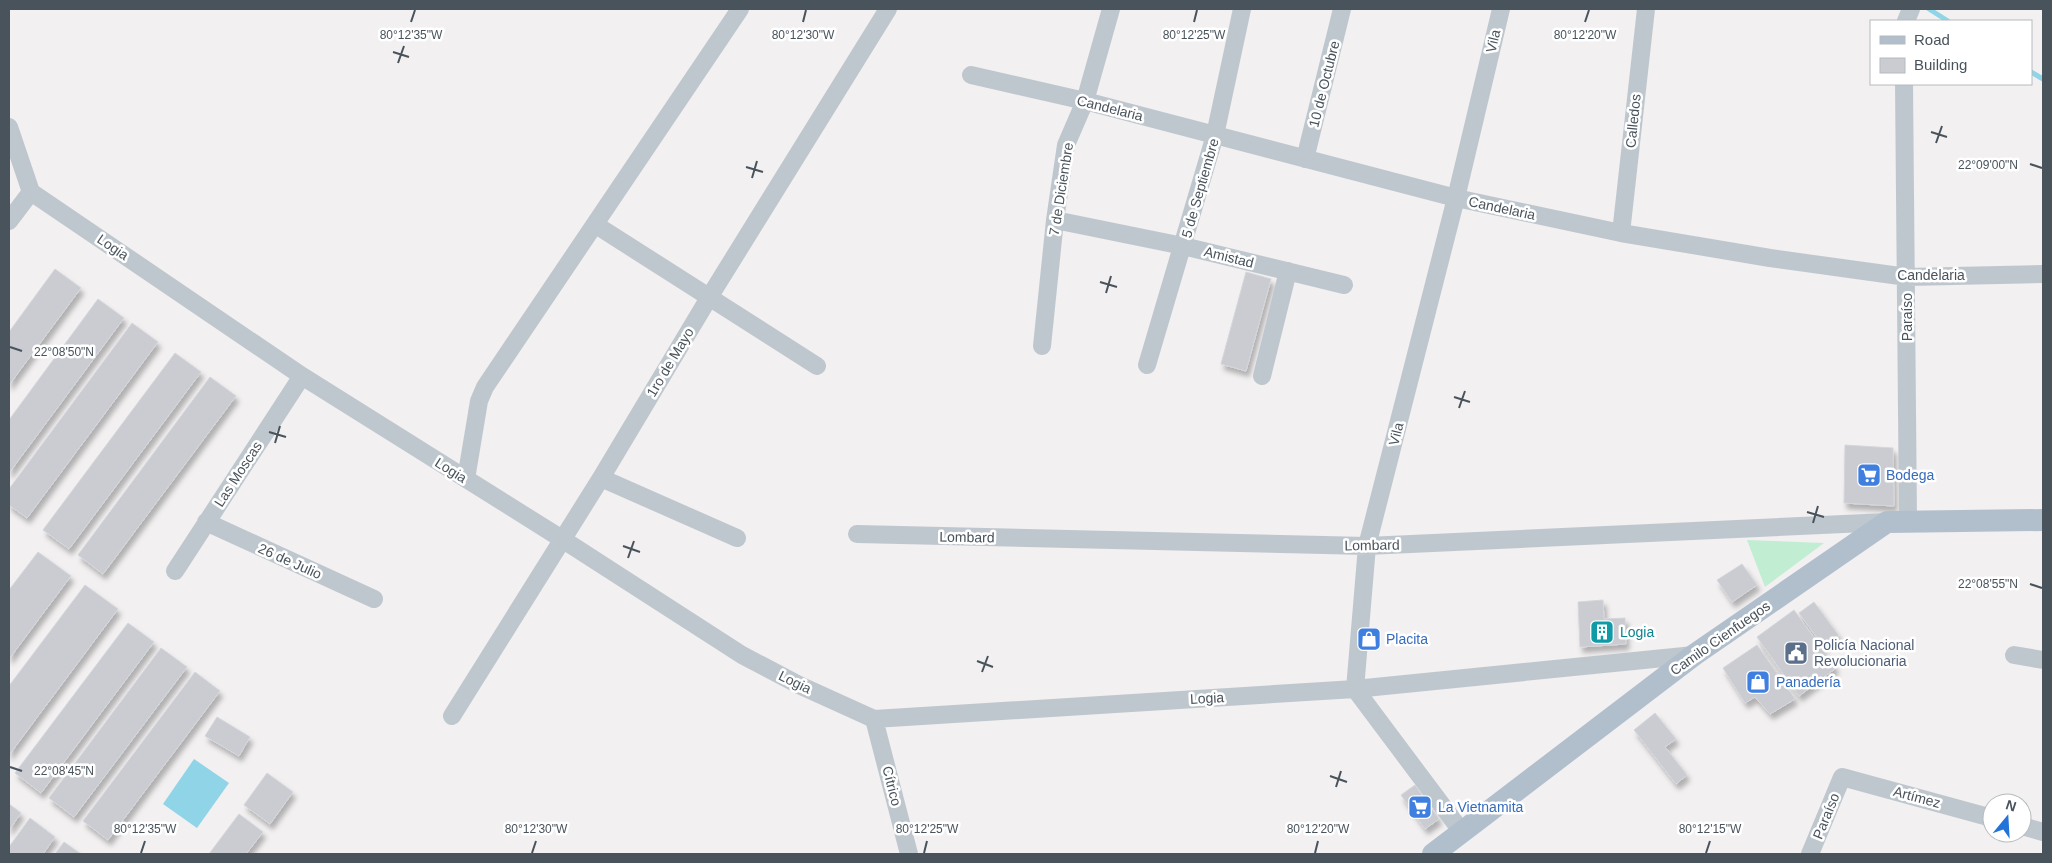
<svg xmlns="http://www.w3.org/2000/svg" width="2052" height="863" font-family="Arial,sans-serif">
  <style>
    .green { fill: #c1edd2 }
    .water { fill: #90d5e7 }
    .lines { fill: none; stroke-linecap: round; stroke-linejoin: round }
    .stream { stroke: #90d5e7; stroke-width: 5 }
    .building { fill: #caccd2; stroke: #d4d6db; filter: url(#shadow) }
    .minor { stroke: #bfc7ce; stroke-width: 18 }
    .major { stroke: #b1bfcd; stroke-width: 22 }
    .ticks { fill: none; stroke: #49535c; stroke-width: 2 }
    .labels { text-anchor: middle; stroke-width: 5; stroke-linejoin: round; paint-order: stroke }
    .street-label { font-size: 14px; fill: #49535c; stroke: #fff }
    .shop-label { font-size: 14px; fill: #366cbe; stroke: #fff; text-anchor: start }
    .culture-label { font-size: 14px; fill: #0d838f; stroke: #fff; text-anchor: start }
    .service-label { font-size: 14px; fill: #4e5e75; stroke: #fff; text-anchor: start }
    .ticks-label { font-size: 12px; text-anchor: middle; fill: #49535c; stroke: #fff; stroke-width: 5; stroke-linejoin: round; paint-order: stroke }
  </style>
  <defs>
    <filter id="shadow"><feDropShadow dx="3" dy="5.5" stdDeviation="2.5" flood-color="#0004"/></filter>
  </defs>
  <rect width="100%" height="100%" fill="#f2f0f0"/>
  <!-- green -->
  <path class="green" d="M 1747,540 L 1824,543 L 1765,587 Z"/>
  <!-- water -->
  <path class="water" d="M 194,759 L 229,783 L 197,828 L 163,804 Z"/>
  <g class="lines">
    <!-- stream -->
    <path class="stream" d="M 1929,9 L 1948,21
      M 2031,72 L 2043,79"/>
  </g>
  <!-- building -->
  <path class="building" d="M 55,269 L 81,288 L 9,385 L 9,332 Z
    M 1246,272 L 1271,279 L 1246,371 L 1221,364 Z
    M 98,299 L 124,318 L 9,473 L 9,420 Z
    M 132,323 L 158,342 L 27,518 L 9,505 L 9,489 Z
    M 175,353 L 201,372 L 69,549 L 43,530 Z
    M 210,377 L 236,396 L 103,574 L 78,555 Z
    M 1845,445 L 1893,448 L 1894,506 L 1844,503 Z
    M 38,552 L 71,576 L 9,659 L 9,590 Z
    M 1742,564 L 1757,585 L 1732,602 L 1717,580 Z
    M 85,585 L 118,609 L 9,755 L 9,686 Z
    M 1603,600 L 1604,619 L 1625,618 L 1626,644 L 1580,647 L 1578,602 Z
    M 1814,602 L 1839,636 L 1823,646 L 1799,613 Z
    M 1794,610 L 1836,668 L 1799,696 L 1757,637 Z
    M 128,623 L 154,642 L 41,793 L 15,773 Z
    M 1757,645 L 1795,699 L 1770,714 L 1755,697 L 1745,703 L 1723,668 Z
    M 161,648 L 187,667 L 74,817 L 49,798 Z
    M 195,672 L 220,691 L 108,840 L 83,821 Z
    M 1655,713 L 1676,739 L 1665,747 L 1687,775 L 1676,784 L 1634,730 Z
    M 217,717 L 250,737 L 239,756 L 205,736 Z
    M 267,773 L 293,792 L 270,824 L 244,805 Z
    M 1415,785 L 1439,819 L 1425,829 L 1401,795 Z
    M 9,804 L 21,813 L 9,830 Z
    M 239,814 L 263,832 L 246,854 L 209,854 Z
    M 30,818 L 55,837 L 43,854 L 9,854 L 9,847 Z
    M 64,842 L 81,854 L 55,854 Z"/>
  <g class="lines">
    <!-- minor -->
    <path class="minor" d="M 1906,21 L 1911,9
      M 971,75 L 1085,101 L 1456,198 L 1621,233 L 1770,258 L 1907,277 L 2043,274
      M 1904,84 L 1908,520
      M 9,127 L 31,192
      M 1305,159 L 1342,9
      M 31,192 L 302,376 L 562,539 L 742,655 L 799,685 L 874,719 L 1355,689 L 1694,655
      M 1055,220 L 1183,246 L 1344,285
      M 9,221 L 31,192
      M 596,225 L 817,366
      M 1621,233 L 1646,9
      M 1042,346 L 1055,220 L 1066,145 L 1085,101 L 1111,9
      M 1147,365 L 1215,135 L 1242,9
      M 1262,376 L 1288,271
      M 601,478 L 737,538
      M 466,479 L 479,401 L 485,387 L 740,9
      M 206,522 L 374,599
      M 857,534 L 1367,546 L 1887,522
      M 175,571 L 302,376
      M 2014,655 L 2043,660
      M 452,716 L 601,478 L 710,296 L 888,9
      M 874,719 L 909,854
      M 2022,826 L 2043,832
      M 1462,832 L 1355,689 L 1367,546 L 1456,198 L 1501,9
      M 1810,854 L 1842,777 L 1992,818"/>
    <!-- major -->
    <path class="major" d="M 1433,854 L 1694,655 L 1887,522 L 2043,520"/>
  </g>
  <!-- ticks -->
  <path class="ticks" d="M 411,22 L 415,10M 803,22 L 806,10M 1194,22 L 1197,10M 1585,22 L 1589,10M 393,52 L 409,57M 398,63 L 404,46M 1931,132 L 1947,137M 1936,143 L 1942,126M 2030,164 L 2042,168M 746,167 L 763,172M 752,178 L 757,161M 1100,282 L 1117,287M 1106,293 L 1111,276M 10,347 L 22,351M 1454,397 L 1470,402M 1459,408 L 1465,391M 269,432 L 286,437M 275,443 L 280,426M 1807,512 L 1824,517M 1813,523 L 1818,506M 623,546 L 640,552M 628,558 L 634,541M 2030,584 L 2042,588M 977,661 L 993,667M 982,672 L 988,656M 10,767 L 22,771M 1330,776 L 1347,782M 1336,787 L 1341,771M 141,853 L 145,841M 532,853 L 536,841M 924,853 L 927,841M 1315,853 L 1318,841M 1706,853 L 1710,841"/>
  <!-- icons -->
  <defs>
    <g id="supermarket-square" transform="scale(1.25)"><rect x="-9" y="-9" width="18" height="18" rx="4" fill="#3f7fe0" stroke="#fff"/><path d="M-6-5.5h2.5l.6 2H6L4.5 2H-2.5L-4.4-4H-6ZM-1.5 3.2a1.3 1.3 0 1 0 .1 0ZM3 3.2a1.3 1.3 0 1 0 .1 0Z" fill="#fff"/></g>
    <g id="building-square" transform="scale(1.25)"><rect x="-9" y="-9" width="18" height="18" rx="4" fill="#0f9aa8" stroke="#fff"/><path d="M-4-6H4V6H1V3H-1V6H-4ZM-2.5-4.3h1.7v1.8h-1.7ZM.8-4.3h1.7v1.8H.8ZM-2.5-1h1.7V.8h-1.7ZM.8-1h1.7V.8H.8Z" fill="#fff"/></g>
    <g id="shop-square" transform="scale(1.25)"><rect x="-9" y="-9" width="18" height="18" rx="4" fill="#3f7fe0" stroke="#fff"/><path d="M-5-2.5h2.3a2.7 3.5 0 0 1 5.4 0H5L5.5 6h-11ZM-1.5-2.5h3a1.5 2.3 0 0 0-3 0Z" fill="#fff"/></g>
    <g id="civic-square" transform="scale(1.25)"><rect x="-9" y="-9" width="18" height="18" rx="4" fill="#5c6f8a" stroke="#fff"/><path d="M-.6-6.5H3V-4.5H.6V-3L4-1V1h2V6H-6V1h2V-1L-.6-3ZM-1.2 2.5V6h2.4V2.5Z" fill="#fff"/></g>
  </defs>
  <g fill-rule="evenodd">
    <use href="#supermarket-square" x="1869" y="475"/>
    <use href="#building-square" x="1602" y="632"/>
    <use href="#shop-square" x="1369" y="639"/>
    <use href="#civic-square" x="1796" y="653"/>
    <use href="#shop-square" x="1758" y="682"/>
    <use href="#supermarket-square" x="1420" y="807"/>
  </g>
  <g class="labels">
    <!-- street labels -->
    <g class="street-label">
      <text transform="translate(1493 41) rotate(-77)" y="5">Vila</text>
      <text transform="translate(1324 84) rotate(-76)" y="5">10 de Octubre</text>
      <text transform="translate(1110 108) rotate(14)" y="5">Candelaria</text>
      <text transform="translate(1633 121) rotate(-84)" y="5">Calledos</text>
      <text transform="translate(1200 188) rotate(-74)" y="5">5 de Septiembre</text>
      <text transform="translate(1061 189) rotate(-81)" y="5">7 de Diciembre</text>
      <text transform="translate(1502 208) rotate(12)" y="5">Candelaria</text>
      <text transform="translate(113 247) rotate(34)" y="5">Logia</text>
      <text transform="translate(1229 257) rotate(14)" y="5">Amistad</text>
      <text x="1931" y="280">Candelaria</text>
      <text transform="translate(1907 317) rotate(-90)" y="5">Paraíso</text>
      <text transform="translate(670 362) rotate(-59)" y="5">1ro de Mayo</text>
      <text transform="translate(1396 434) rotate(-76)" y="5">Vila</text>
      <text transform="translate(451 470) rotate(32)" y="5">Logia</text>
      <text transform="translate(238 474) rotate(-57)" y="5">Las Moscas</text>
      <text transform="translate(967 537) rotate(1)" y="5">Lombard</text>
      <text transform="translate(1372 545) rotate(-1)" y="5">Lombard</text>
      <text transform="translate(290 561) rotate(24)" y="5">26 de Julio</text>
      <text transform="translate(1720 638) rotate(-35)" y="5">Camilo Cienfuegos</text>
      <text transform="translate(795 682) rotate(26)" y="5">Logia</text>
      <text transform="translate(1207 698) rotate(-3)" y="5">Logia</text>
      <text transform="translate(892 786) rotate(76)" y="5">Cítrico</text>
      <text transform="translate(1917 797) rotate(15)" y="5">Artímez</text>
      <text transform="translate(1826 816) rotate(-68)" y="5">Paraíso</text>
    </g>
    <!-- shop labels -->
    <g class="shop-label">
      <text x="1886" y="480">Bodega</text>
      <text x="1386" y="644">Placita</text>
      <text x="1776" y="687">Panadería</text>
      <text x="1438" y="812">La Vietnamita</text>
    </g>
    <!-- culture labels -->
    <g class="culture-label">
      <text x="1620" y="637">Logia</text>
    </g>
    <!-- service labels -->
    <g class="service-label">
      <text x="1814" y="650">Policía Nacional<tspan x="1814" dy="16">Revolucionaria</tspan></text>
    </g>
  </g>
  <g class="ticks-label">
    <text x="411" y="39">80°12'35"W</text>
    <text x="803" y="39">80°12'30"W</text>
    <text x="1194" y="39">80°12'25"W</text>
    <text x="1585" y="39">80°12'20"W</text>
    <text x="1988" y="169">22°09'00"N</text>
    <text x="64" y="356">22°08'50"N</text>
    <text x="1988" y="588">22°08'55"N</text>
    <text x="64" y="775">22°08'45"N</text>
    <text x="145" y="833">80°12'35"W</text>
    <text x="536" y="833">80°12'30"W</text>
    <text x="927" y="833">80°12'25"W</text>
    <text x="1318" y="833">80°12'20"W</text>
    <text x="1710" y="833">80°12'15"W</text>
  </g>
  <!-- border -->
  <rect width="2052" height="863" fill="none" stroke="#49535c" stroke-width="20"/>
  <!-- legend -->
  <rect x="1870" y="20" width="162" height="65" fill="#ffffff" stroke="#b6babe"/>
  <rect x="1880" y="36" width="25" height="8" fill="#b1bfcd" stroke="#b6babe"/>
  <text x="1914" y="45" font-size="15" fill="#49535c">Road</text>
  <rect x="1880" y="58" width="25" height="15" fill="#caccd2" stroke="#b6babe"/>
  <text x="1914" y="70" font-size="15" fill="#49535c">Building</text>
  <!-- north arrow -->
  <g transform="translate(2007 818) rotate(18)"><circle r="24" fill="#ffffff" stroke="#b6babe"/>
  <path d="M0-4L9 19L0 12L-9 19Z" fill="#2373d9"/>
  <text y="-8" font-size="14" font-weight="bold" text-anchor="middle" fill="#49535c">N</text>
  </g>
</svg>
